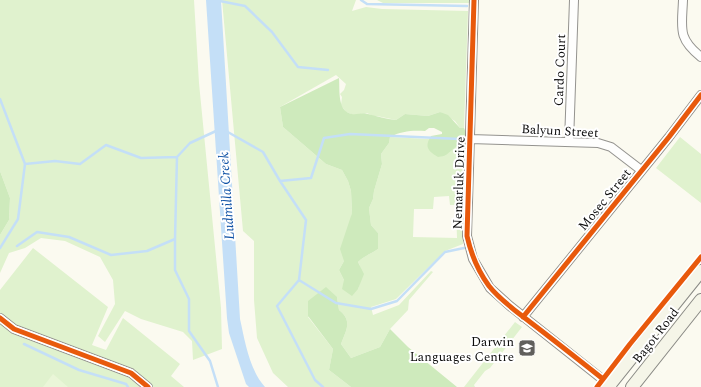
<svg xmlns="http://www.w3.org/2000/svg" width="701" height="387" font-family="Spectral,serif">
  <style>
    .green { fill: #e0f2ce }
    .forest { fill: #ceeabc }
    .pitch { fill: #eaf6d8 }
    .water { fill: #c4dff7 }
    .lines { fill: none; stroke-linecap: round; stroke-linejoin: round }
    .stream { stroke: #c4dff7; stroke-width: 2.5 }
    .street-casing { stroke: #94938f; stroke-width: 10 }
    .secondary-casing { stroke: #8a8a85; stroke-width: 14 }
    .street { stroke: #fefefd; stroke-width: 8 }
    .secondary { stroke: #f5f5e8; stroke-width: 12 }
    .cycleway-casing { stroke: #fff; stroke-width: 8 }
    .cycleway { stroke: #e8590c; stroke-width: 5 }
    .labels { text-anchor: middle; stroke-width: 4; stroke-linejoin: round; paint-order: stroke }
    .street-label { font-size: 13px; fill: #0c0c0c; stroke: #fff }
    .poi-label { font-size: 13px; fill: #0c0c0c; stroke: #fff; text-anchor: end }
    .water-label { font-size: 14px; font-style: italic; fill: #0e51a5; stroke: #fff }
  </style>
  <rect width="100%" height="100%" fill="#fbfaf0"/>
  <!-- green -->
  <path class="green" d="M 0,0 L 194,0 L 199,83 L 221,308 L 222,349 L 193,360 L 192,341 L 183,332 L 141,319 L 125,311 L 105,342 L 98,336 L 115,304 L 113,280 L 100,257 L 65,241 L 41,238 L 25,248 L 9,253 L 0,273 L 0,235 L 9,220 L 10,198 L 0,171 Z
    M 222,0 L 356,0 L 352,11 L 366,7 L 382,9 L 468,11 L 464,128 L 460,128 L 455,121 L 440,112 L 428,116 L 405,114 L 396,120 L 377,116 L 373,116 L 367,113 L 354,115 L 346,112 L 341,105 L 342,97 L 340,94 L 344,90 L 346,84 L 336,75 L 280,107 L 283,127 L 326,164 L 342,170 L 348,181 L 351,191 L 352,213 L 344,261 L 339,270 L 344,280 L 358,289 C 361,280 363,270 358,262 C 364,256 371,254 378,249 L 378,233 L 371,225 L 369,208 L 373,199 L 374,191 L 382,164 L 381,154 L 389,143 L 390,137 L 465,141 L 462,205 L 450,205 L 449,196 L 434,197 L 433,209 L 414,209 L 413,237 L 457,238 L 456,209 L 462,210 L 463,244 L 445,251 L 396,299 L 371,307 L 373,315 L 399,305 L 431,271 L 433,272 L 409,300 L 408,310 L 390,329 L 380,347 L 351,358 L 341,344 C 346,330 353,321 339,310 L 337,297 L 308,317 L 333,349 L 329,370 L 351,387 L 288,387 L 273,373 L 257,338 L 254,300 L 254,241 L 243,231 Z
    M 377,0 L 469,0 L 469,3 L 383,3 Z
    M 680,137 L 701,154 L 701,203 L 656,168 Z
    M 33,248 L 108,307 L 92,345 L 106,350 L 123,318 L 180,364 L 171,376 L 184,387 L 0,387 L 0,290 Z
    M 515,322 L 522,327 L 490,368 L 485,371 L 474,385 L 475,387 L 464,387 Z"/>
  <!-- forest -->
  <path class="forest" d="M 339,78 C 340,91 337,111 352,114 C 357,115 363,112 368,114 C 377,116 386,119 396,120 L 405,114 L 428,116 L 440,112 L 448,115 L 460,128 L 464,128 C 470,140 459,144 452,150 C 446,155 446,156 438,157 C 428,151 424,147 431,136 L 442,134 L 442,132 L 434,128 L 429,128 L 425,131 C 413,130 401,131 390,137 L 389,143 L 381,154 L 382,164 L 374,191 L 373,199 L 369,208 L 371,225 L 378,233 L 378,249 C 371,254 364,256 358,262 L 364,274 L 358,289 L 352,296 L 342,289 L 344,280 L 339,270 L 344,261 L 340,249 L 352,213 L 351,191 L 348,181 L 342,170 L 326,164 L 283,127 L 280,107 Z
    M 0,171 L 10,198 L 9,220 L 0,235 Z
    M 326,287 L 337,297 L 339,310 C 353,321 346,330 341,344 L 351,358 L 380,347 L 390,329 L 408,347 L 457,387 L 351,387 L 329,370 L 333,349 L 308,316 L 308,301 Z"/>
  <!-- pitch -->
  <path class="pitch" d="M 53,374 L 68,387 L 43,387 Z"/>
  <!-- water -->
  <path class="water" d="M 206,0 L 221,0 L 240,319 C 245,341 249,369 265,387 L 249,387 L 246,384 L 229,333 L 227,318 Z"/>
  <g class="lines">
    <!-- stream -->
    <path class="stream" d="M 215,0 L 245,6 L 272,32 L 298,67 L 328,70
      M 361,0 L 367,4 L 467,6
      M 0,99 L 25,164 L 18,219 L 0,248
      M 226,131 L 263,152 L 280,181 L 311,178 L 324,138 L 350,134 L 460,139
      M 177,157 L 175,239 L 175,270 L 189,299 L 189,331 L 210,361 L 218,387
      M 25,164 L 55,161 L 80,164 L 106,145 L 141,158 L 177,157 L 190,143 L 216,131
      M 280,181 L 306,220 L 299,280 L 336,303 L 371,309 L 397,301 L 445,252 L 464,248
      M 17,246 L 37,232 L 69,237 L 111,255 L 147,251 L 175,239
      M 299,280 L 277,306 L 315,380 L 323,387
      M 24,344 L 79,370 L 126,384 L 128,387"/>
    <!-- street casing -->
    <g class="street-casing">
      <path id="street" d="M 474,0 L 467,236 L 473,259 L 490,288 L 510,306 L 612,387
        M 683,0 C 682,28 677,38 701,57
        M 470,139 L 598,143 L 611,147 L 641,170
        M 569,142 L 574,0
        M 523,317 L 669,137 L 701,95
        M 0,318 L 14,329 L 131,373 L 148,387"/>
    </g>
    <!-- secondary casing -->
    <g class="secondary-casing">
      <path id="secondary" d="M 608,387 L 701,271
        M 632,387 L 701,300"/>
    </g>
    <!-- street -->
    <use href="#street" class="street"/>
    <!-- secondary -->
    <use href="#secondary" class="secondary"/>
    <!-- cycleway casing -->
    <g class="cycleway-casing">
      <path id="cycleway" d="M 474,0 L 467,236 C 471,254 478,271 489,286 C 500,300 517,312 530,322 C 555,341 579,360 603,379
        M 523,317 L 669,137 L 701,95
        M 0,318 L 14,329 L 131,373 L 148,387
        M 597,387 L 630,344 L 701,257"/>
    </g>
    <!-- cycleway -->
    <use href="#cycleway" class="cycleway"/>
  </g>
  <!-- icons -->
  <defs>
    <g id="school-square" transform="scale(0.9)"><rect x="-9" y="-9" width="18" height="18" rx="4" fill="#605f5c" stroke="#fff"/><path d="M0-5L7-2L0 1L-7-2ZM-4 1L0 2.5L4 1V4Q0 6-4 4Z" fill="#fff"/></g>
  </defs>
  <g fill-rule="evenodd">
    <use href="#school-square" x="527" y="348"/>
  </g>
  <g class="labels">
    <!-- street labels -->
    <g class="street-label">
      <text transform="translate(559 70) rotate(-88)" y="5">Cardo Court</text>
      <text transform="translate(560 130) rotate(3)" y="5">Balyun Street</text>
      <text transform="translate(458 183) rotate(-88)" y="5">Nemarluk Drive</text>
      <text transform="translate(604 199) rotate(-51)" y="5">Mosec Street</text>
      <text transform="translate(655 335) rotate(-52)" y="5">Bagot Road</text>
    </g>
    <!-- poi labels -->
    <g class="poi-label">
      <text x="514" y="346">Darwin<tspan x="514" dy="15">Languages Centre</tspan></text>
    </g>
    <!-- water labels -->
    <g class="water-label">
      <text transform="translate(226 196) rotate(-94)" y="5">Ludmilla Creek</text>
    </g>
  </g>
</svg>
